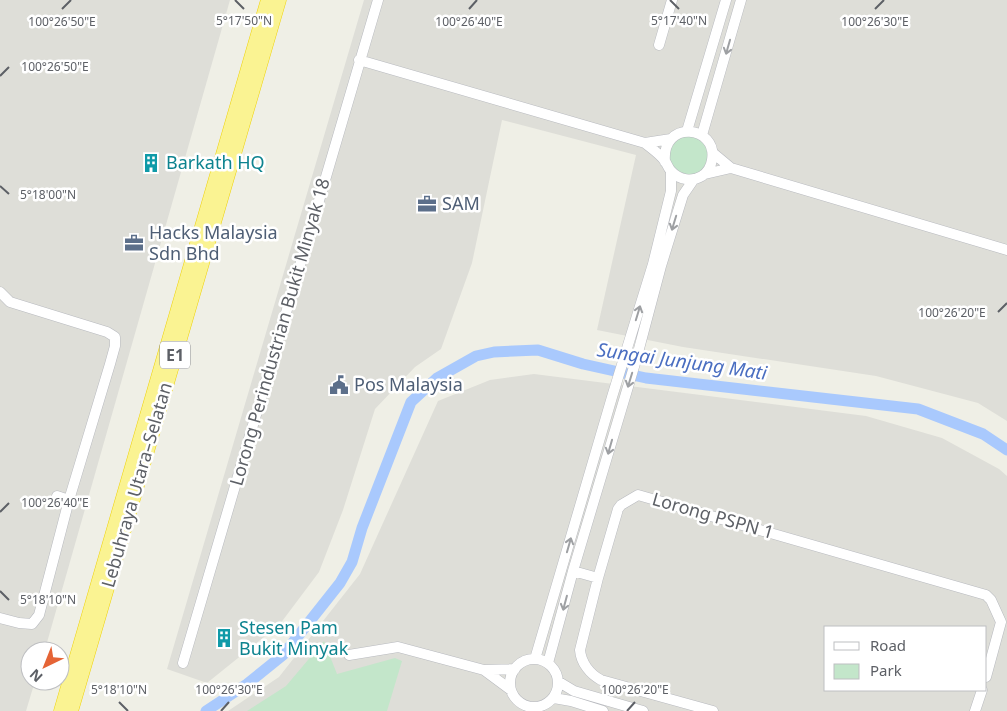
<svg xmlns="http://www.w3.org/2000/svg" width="1007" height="711" font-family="'Noto Sans',sans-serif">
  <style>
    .industrial { fill: #deded8; fill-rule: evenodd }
    .green { fill: #c3e6ca }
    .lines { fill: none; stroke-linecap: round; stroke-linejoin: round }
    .river { stroke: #a9c9fd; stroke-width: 11 }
    .minor-casing { stroke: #b8babf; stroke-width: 11 }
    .highway-casing { stroke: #efd206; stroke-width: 15 }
    .minor { stroke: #fff; stroke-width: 10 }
    .highway { stroke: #faf392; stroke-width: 14 }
    .oneway { stroke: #9ea0a3 }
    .ticks { fill: none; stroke: #5d6066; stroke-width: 2 }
    .labels { text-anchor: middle; stroke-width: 5; stroke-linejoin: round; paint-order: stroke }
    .shield { fill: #fff; stroke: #8e9094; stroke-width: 1 }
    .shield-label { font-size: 16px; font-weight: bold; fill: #5d6066 }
    .culture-label { font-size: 18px; fill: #0d838f; stroke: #fff; text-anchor: start }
    .service-label { font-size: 18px; fill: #4e5e75; stroke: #fff; text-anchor: start }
    .street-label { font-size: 18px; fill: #5d6066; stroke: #fff }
    .water-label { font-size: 19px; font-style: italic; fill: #4a6ec1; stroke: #fff }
    .ticks-label { font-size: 12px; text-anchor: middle; fill: #5d6066; stroke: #fff; stroke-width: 5; stroke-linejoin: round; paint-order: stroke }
  </style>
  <rect width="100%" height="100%" fill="#efefe6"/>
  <!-- industrial -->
  <path class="industrial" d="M 0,0 L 230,0 L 46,646 L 45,651 L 30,651 L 30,681 L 35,681 L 26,711 L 0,711 Z
    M 364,0 L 1007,0 L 1007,421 L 978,403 L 876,376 L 683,347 L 597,330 L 636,155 L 502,120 L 472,263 L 441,349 L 415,367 L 375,409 L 343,510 L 319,572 L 280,624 L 207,683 L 167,669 Z
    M 534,374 L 866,416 L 942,438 L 999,469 L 1007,476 L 1007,711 L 228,711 L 279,677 L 360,574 L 438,401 L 490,380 ZM 826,627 L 986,627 L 986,690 L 826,690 Z"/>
  <!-- green -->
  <path class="green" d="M 681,135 L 702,138 L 711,157 L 699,175 L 684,177 L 669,164 L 668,150 Z
    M 324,641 L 337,674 L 395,658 L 402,661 L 387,711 L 247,711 L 286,686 Z"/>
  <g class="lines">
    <!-- river -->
    <path class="river" d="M 206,711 L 247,684 L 283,655 L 340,583 L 352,562 L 362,528 L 411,402 L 437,378 L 476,356 L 494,352 L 538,350 L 583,364 L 646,378 L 918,409 L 983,434 L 1007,450"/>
    <!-- minor casing -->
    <g class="minor-casing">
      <path id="minor" d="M 659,45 L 672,0
        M 359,60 L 645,143 L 671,139
        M 687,131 L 726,0
        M 702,135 L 741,0
        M 645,143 C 651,148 660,154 665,161 C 667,164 668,168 671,171 C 679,180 692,182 702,176 C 708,172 711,166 712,160 C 718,125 661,119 665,162
        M 713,153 L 731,168 L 1007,250
        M 705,174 L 731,168
        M 0,292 L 10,302 L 107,332 L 115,337 L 115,346 L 110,364 L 69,500 L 39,615 L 32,624 L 19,623 L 0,618
        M 57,496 L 69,500
        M 573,571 L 598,578
        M 349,655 L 398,647 L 484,670 L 515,669
        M510 683a24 24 0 1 1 48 0a24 24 0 1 1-48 0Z
        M 535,659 L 612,397 L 653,264 L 671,191 L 671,172
        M 183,663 L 378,0
        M 548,663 L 573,571 L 636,360 L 661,266 L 683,195 L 694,179
        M 484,670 L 511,690
        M 559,682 L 574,691 L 643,711
        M 554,698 L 571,701 L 603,711
        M 713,711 L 601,680 C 590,674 581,663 580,650 L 598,578 L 618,509 L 621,505 L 638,495 L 986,595 L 991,600 L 1001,622 L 986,677
        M 975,711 L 982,690"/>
    </g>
    <!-- highway casing -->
    <g class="highway-casing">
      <path id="highway" d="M 61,711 L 268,0
        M 71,711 L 279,0"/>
    </g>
    <!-- minor -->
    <use href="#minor" class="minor"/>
    <!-- highway -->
    <use href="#highway" class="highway"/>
  </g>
  <!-- one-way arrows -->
  <defs><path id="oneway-shaft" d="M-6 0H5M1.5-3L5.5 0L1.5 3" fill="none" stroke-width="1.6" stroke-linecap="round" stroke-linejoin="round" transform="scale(1.25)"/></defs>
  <g class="oneway">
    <use href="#oneway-shaft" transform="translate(728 47) rotate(106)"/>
    <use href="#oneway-shaft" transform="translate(674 223) rotate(107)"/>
    <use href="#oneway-shaft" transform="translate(638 313) rotate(-73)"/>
    <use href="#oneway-shaft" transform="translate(630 380) rotate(107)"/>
    <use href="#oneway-shaft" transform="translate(610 447) rotate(106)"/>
    <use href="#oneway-shaft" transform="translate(569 545) rotate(-74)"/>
    <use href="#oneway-shaft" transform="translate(565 603) rotate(105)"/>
  </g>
  <!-- ticks -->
  <path class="ticks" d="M 235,0 L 244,9M 670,0 L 679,9M 62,9 L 71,0M 469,9 L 477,0M 875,9 L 884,0M 0,76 L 9,67M 0,186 L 9,194M 998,312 L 1007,303M 0,512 L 9,503M 0,591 L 9,600M 119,702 L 128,711M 221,711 L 229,702M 627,711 L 635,702"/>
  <!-- icons -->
  <defs>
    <g id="building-bare" transform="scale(1.5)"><path d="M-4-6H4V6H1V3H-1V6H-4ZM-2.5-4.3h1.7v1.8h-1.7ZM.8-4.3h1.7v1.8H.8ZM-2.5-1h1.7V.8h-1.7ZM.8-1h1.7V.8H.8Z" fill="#0f9aa8" stroke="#fff" stroke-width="2.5" paint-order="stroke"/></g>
    <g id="office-bare" transform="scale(1.5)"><path d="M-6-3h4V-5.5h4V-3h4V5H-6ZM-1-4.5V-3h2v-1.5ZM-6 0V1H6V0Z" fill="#5c6f8a" stroke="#fff" stroke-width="2.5" paint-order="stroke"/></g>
    <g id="civic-bare" transform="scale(1.5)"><path d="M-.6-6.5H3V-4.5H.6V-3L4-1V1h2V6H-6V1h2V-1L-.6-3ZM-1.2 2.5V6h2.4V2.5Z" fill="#5c6f8a" stroke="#fff" stroke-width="2.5" paint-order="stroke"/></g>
  </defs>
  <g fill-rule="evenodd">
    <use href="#building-bare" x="151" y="163"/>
    <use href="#office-bare" x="427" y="204"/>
    <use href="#office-bare" x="134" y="243"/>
    <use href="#civic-bare" x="339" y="385"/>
    <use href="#building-bare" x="224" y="638"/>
  </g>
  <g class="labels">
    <!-- shield labels -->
    <rect class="shield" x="160" y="341.5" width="30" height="27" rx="4"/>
    <g class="shield-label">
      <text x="175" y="361">E1</text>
    </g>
    <!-- culture labels -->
    <g class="culture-label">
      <text x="166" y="169">Barkath HQ</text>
      <text x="239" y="634">Stesen Pam<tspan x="239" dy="21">Bukit Minyak</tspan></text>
    </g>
    <!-- service labels -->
    <g class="service-label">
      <text x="442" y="210">SAM</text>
      <text x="149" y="239">Hacks Malaysia<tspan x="149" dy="21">Sdn Bhd</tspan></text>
      <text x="354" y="391">Pos Malaysia</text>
    </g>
    <!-- street labels -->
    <g class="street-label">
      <text transform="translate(280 332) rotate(-74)" y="6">Lorong Perindustrian Bukit Minyak 18</text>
      <text transform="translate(137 485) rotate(-74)" y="6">Lebuhraya Utara–Selatan</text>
      <text transform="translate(713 516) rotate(16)" y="6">Lorong PSPN 1</text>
    </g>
    <!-- water labels -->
    <g class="water-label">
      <text transform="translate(682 361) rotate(8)" y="7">Sungai Junjung Mati</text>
    </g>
  </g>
  <g class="ticks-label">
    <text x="244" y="25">5°17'50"N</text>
    <text x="679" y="25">5°17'40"N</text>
    <text x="62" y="26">100°26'50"E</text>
    <text x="469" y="26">100°26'40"E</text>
    <text x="875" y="26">100°26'30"E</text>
    <text x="55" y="71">100°26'50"E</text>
    <text x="48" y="199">5°18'00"N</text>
    <text x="952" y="317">100°26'20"E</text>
    <text x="55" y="507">100°26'40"E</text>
    <text x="48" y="604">5°18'10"N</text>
    <text x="229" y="694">100°26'30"E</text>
    <text x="635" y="694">100°26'20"E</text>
    <text x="119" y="694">5°18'10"N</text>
  </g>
  <!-- legend -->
  <rect x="824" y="626" width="162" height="65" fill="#ffffff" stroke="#bebfc2"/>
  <rect x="834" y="642" width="25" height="8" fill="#ffffff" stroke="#bebfc2"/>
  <text x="870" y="651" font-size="15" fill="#5d6066">Road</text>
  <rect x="834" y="664" width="25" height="15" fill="#c3e6ca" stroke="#bebfc2"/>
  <text x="870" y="676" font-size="15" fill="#5d6066">Park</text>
  <!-- north arrow -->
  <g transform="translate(45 666) rotate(223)"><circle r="24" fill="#ffffff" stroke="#bebfc2"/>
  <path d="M0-4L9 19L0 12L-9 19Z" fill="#e56436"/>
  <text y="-8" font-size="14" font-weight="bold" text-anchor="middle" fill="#5d6066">N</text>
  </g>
</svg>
